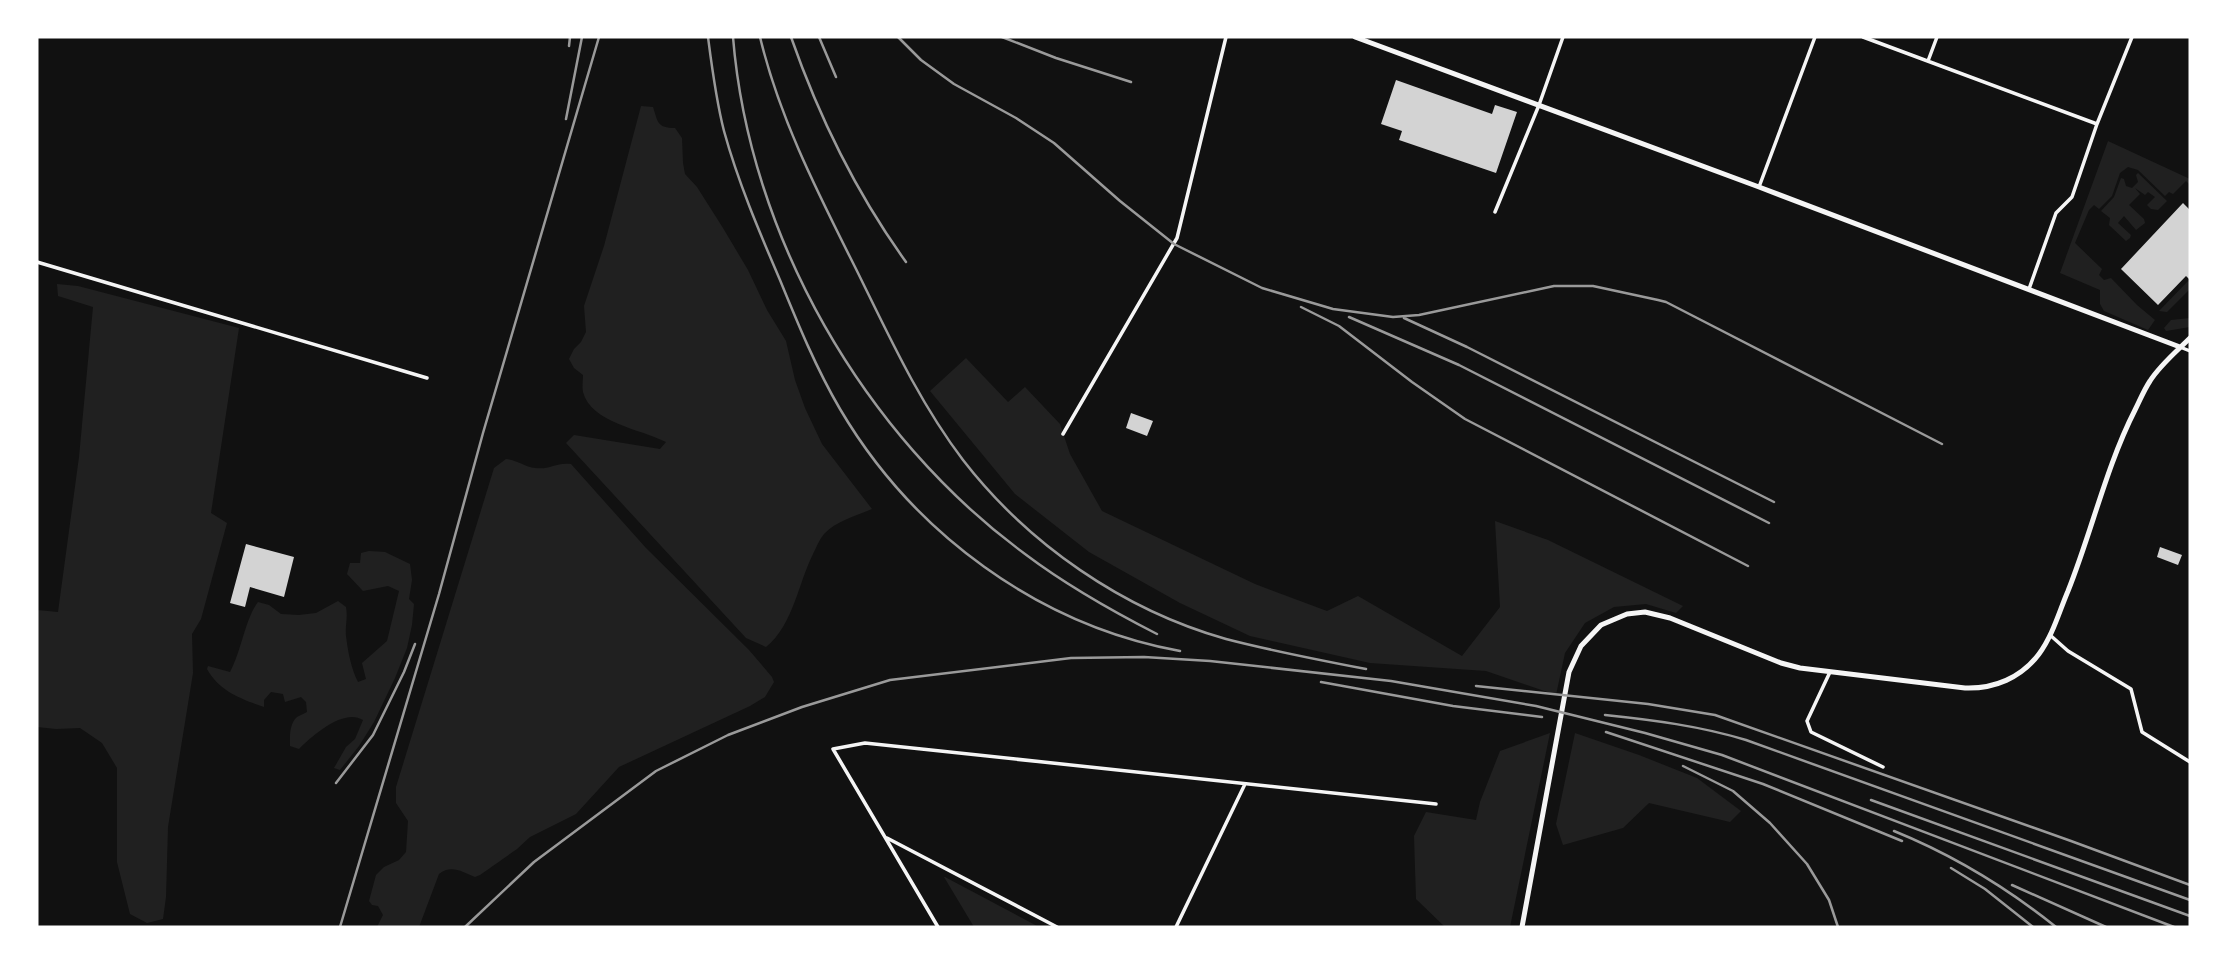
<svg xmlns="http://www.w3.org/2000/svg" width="2227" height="964" font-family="Rubik,sans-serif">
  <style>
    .green { fill: #202020 }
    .building { fill: #d3d3d3 }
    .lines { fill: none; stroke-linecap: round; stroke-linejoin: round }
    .minor { stroke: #f5f5f5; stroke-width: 3.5 }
    .secondary { stroke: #f5f5f5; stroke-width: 5 }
    .rail { stroke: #9a9a9a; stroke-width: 2.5 }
  </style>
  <rect width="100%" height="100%" fill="#111"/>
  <!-- green -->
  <path class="green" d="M 641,106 L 653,107 C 658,122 657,128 675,128 L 682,138 L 683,163 L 685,174 L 697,187 L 723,228 L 748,270 L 767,310 L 786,341 L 795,380 L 805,408 L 822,444 L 872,509 C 856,516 836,521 824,534 C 819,540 816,548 813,554 C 798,584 793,625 766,647 L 746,638 L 566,443 L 574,435 L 660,449 L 666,442 C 641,429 591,423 583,392 C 582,387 583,380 583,375 L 574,368 L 569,359 L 574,349 L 581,342 L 586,332 L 584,306 L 604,246 Z
    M 2108,141 L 2190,179 L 2190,185 L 2186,181 L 2173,194 L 2169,192 L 2165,196 L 2138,170 L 2128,167 L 2120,173 L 2112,196 L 2099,209 L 2094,205 L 2089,210 L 2075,243 L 2102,269 L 2099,275 L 2104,280 L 2111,278 L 2137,305 L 2155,320 L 2148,330 L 2104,311 L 2100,304 L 2100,290 L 2060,273 Z
    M 2138,173 L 2167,201 L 2158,210 L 2151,209 L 2147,205 L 2155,197 L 2148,192 L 2145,195 L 2135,188 L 2140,194 L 2129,205 L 2144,219 L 2145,223 L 2136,230 L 2124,216 L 2118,223 L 2131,235 L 2130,238 L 2126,241 L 2109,225 L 2110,218 L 2101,211 L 2114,197 L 2121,178 L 2124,179 L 2126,186 L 2132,188 L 2138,182 L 2136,175 Z
    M 2188,281 L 2190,283 L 2190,289 L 2167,312 L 2159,311 Z
    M 57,284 L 78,286 L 239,328 L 211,513 L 227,523 L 201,619 L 192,634 L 193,673 L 168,827 L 166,897 L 163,919 L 147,923 L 130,914 L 117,862 L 117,768 L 102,743 L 80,728 L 56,729 L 37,727 L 37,610 L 58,612 L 79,457 L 93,307 L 58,296 Z
    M 2190,318 L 2190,327 L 2166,331 L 2164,328 L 2171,320 Z
    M 966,358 L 1008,402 L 1025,387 L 1060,424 L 1070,454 L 1102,511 L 1255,584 L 1327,611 L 1358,596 L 1462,656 L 1500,607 L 1495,521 L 1548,540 L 1683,606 L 1676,613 L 1646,604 L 1614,607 L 1585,623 L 1565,653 L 1556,695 L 1486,671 L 1370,663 L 1250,636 L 1180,603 L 1089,552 L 1015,494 L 930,391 Z
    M 506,459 C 517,460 525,467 535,468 C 550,470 556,462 571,464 L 646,548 L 749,650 L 772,677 L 774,682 L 765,697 L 750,706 L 619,767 L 576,814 L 530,837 L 517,849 L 480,875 L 475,877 C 463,872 451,864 439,874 L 419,927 L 377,927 L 383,915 L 378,906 L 372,905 L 369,901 L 376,875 L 384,867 L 399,860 L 406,852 L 408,821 L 396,803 L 396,787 L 494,468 Z
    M 369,551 L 385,552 L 410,564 L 412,580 L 409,599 L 414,604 L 412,625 L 407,648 L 395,678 L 374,722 L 359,746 L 340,770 L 334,768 L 346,747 L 355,739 L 363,720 C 344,708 313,735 299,749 L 290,746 C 290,737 289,724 297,717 C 300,715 304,714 307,712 L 306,702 L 301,697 L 285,702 L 283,694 L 271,692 L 264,700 L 264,707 C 241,699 219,691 207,669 L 208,666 L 230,672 C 242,650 245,619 258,602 L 269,605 L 281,614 L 299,615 L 316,613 L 338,601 L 346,607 C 348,618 345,626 346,636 C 348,652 351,668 358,682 L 366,679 L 362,663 L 387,641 L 399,591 L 388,586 L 363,591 L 347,574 L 350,563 L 360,563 L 361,553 Z
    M 1550,733 L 1510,927 L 1445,927 L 1416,899 L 1414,836 L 1426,812 L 1476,820 L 1480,802 L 1500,751 Z
    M 1575,733 L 1639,755 L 1697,778 L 1741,811 L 1730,822 L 1649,803 L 1623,828 L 1563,845 L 1556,824 Z
    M 944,877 L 945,877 L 1039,927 L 974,927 Z"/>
  <!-- building -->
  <path class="building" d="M 1396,80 L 1492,114 L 1495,105 L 1517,112 L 1496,173 L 1399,140 L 1402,131 L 1381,124 Z
    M 2183,203 L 2190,210 L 2190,280 L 2186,276 L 2158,305 L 2121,269 Z
    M 1131,413 L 1153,421 L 1147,436 L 1126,428 Z
    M 246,544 L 294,557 L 284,597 L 250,587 L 245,607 L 230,603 Z
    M 2160,547 L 2182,555 L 2178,565 L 2157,557 Z"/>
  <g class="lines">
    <!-- minor -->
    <path class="minor" d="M 1863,37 L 2097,124
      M 1928,61 L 1937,37
      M 1759,187 L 1815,37
      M 1495,212 L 1539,105 L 1563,37
      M 37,262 L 427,378
      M 2029,289 L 2056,213 L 2072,197 L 2097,124 L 2132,37
      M 2180,347 L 2190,351
      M 1063,434 L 1177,238 L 1226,37
      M 2050,635 L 2068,651 L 2131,689 L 2142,732 L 2190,762
      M 1830,672 L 1807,721 L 1811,732 L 1883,767
      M 887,838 L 1057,927
      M 938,927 L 833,749 L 865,743 L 1436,804
      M 1176,927 L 1245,784"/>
    <!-- secondary -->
    <path class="secondary" d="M 1355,37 L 1759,187 L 2180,347
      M 1522,927 L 1569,672 L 1581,646 L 1601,625 L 1627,614 L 1645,612 L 1670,618 L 1781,663 L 1800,668 L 1965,688 C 1994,689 2021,678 2039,654 C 2053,635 2059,612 2068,591 C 2092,531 2106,467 2135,410 C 2140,400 2144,390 2150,381 C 2160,365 2177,351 2190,338"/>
    <!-- rail -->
    <path class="rail" d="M 708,37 C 712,68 716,100 724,131 C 738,182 759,231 780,280 C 798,324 816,368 840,409 C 913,533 1038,625 1180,651
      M 733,37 C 749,236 864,436 1025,554 C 1066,585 1110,610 1157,634
      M 760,37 C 780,120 819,195 857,271 C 889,336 919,402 963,460 C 1028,544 1123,610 1226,639 C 1272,651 1319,660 1366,669
      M 791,37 C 819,117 857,194 906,262
      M 819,37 L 836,77
      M 898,37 L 921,60 L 954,84 L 1016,118 L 1054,143 L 1120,201 L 1174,244 L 1262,288 L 1333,309 L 1393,317 L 1419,315 L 1554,286 L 1593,286 L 1658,300 L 1666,302 L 1942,444
      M 1002,37 L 1056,58 L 1131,82
      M 569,46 L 570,37
      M 566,119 L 582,37
      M 1301,307 L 1339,326 L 1412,382 L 1465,419 L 1748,566
      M 1349,317 L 1459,365 L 1769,523
      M 1404,318 L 1467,347 L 1774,502
      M 1321,682 L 1453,706 L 1542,717
      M 1476,686 L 1648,704 L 1715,715 L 2071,841 L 2190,885
      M 1605,715 C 1653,720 1700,726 1746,740 L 2190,900
      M 1606,732 L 1763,784 L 1902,841
      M 1683,766 L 1733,791 L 1770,823 L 1807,864 L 1829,900 L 1838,927
      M 336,783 L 373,735 L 404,672 L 415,644
      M 1871,800 L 2190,916
      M 1894,831 C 1953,855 2006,887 2056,927
      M 1951,868 L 1985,889 L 2033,927
      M 2012,885 L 2106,927
      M 340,927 L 439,594 L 483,433 L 599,37
      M 465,927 L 534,862 L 656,771 L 728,735 L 802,707 L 890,680 L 1071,658 L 1144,657 L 1210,661 L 1391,681 L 1536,706 L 1645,733 L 1722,755 L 2174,927"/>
  </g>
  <!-- border -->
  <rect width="2227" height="964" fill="none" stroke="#ffffff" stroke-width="77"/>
</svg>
